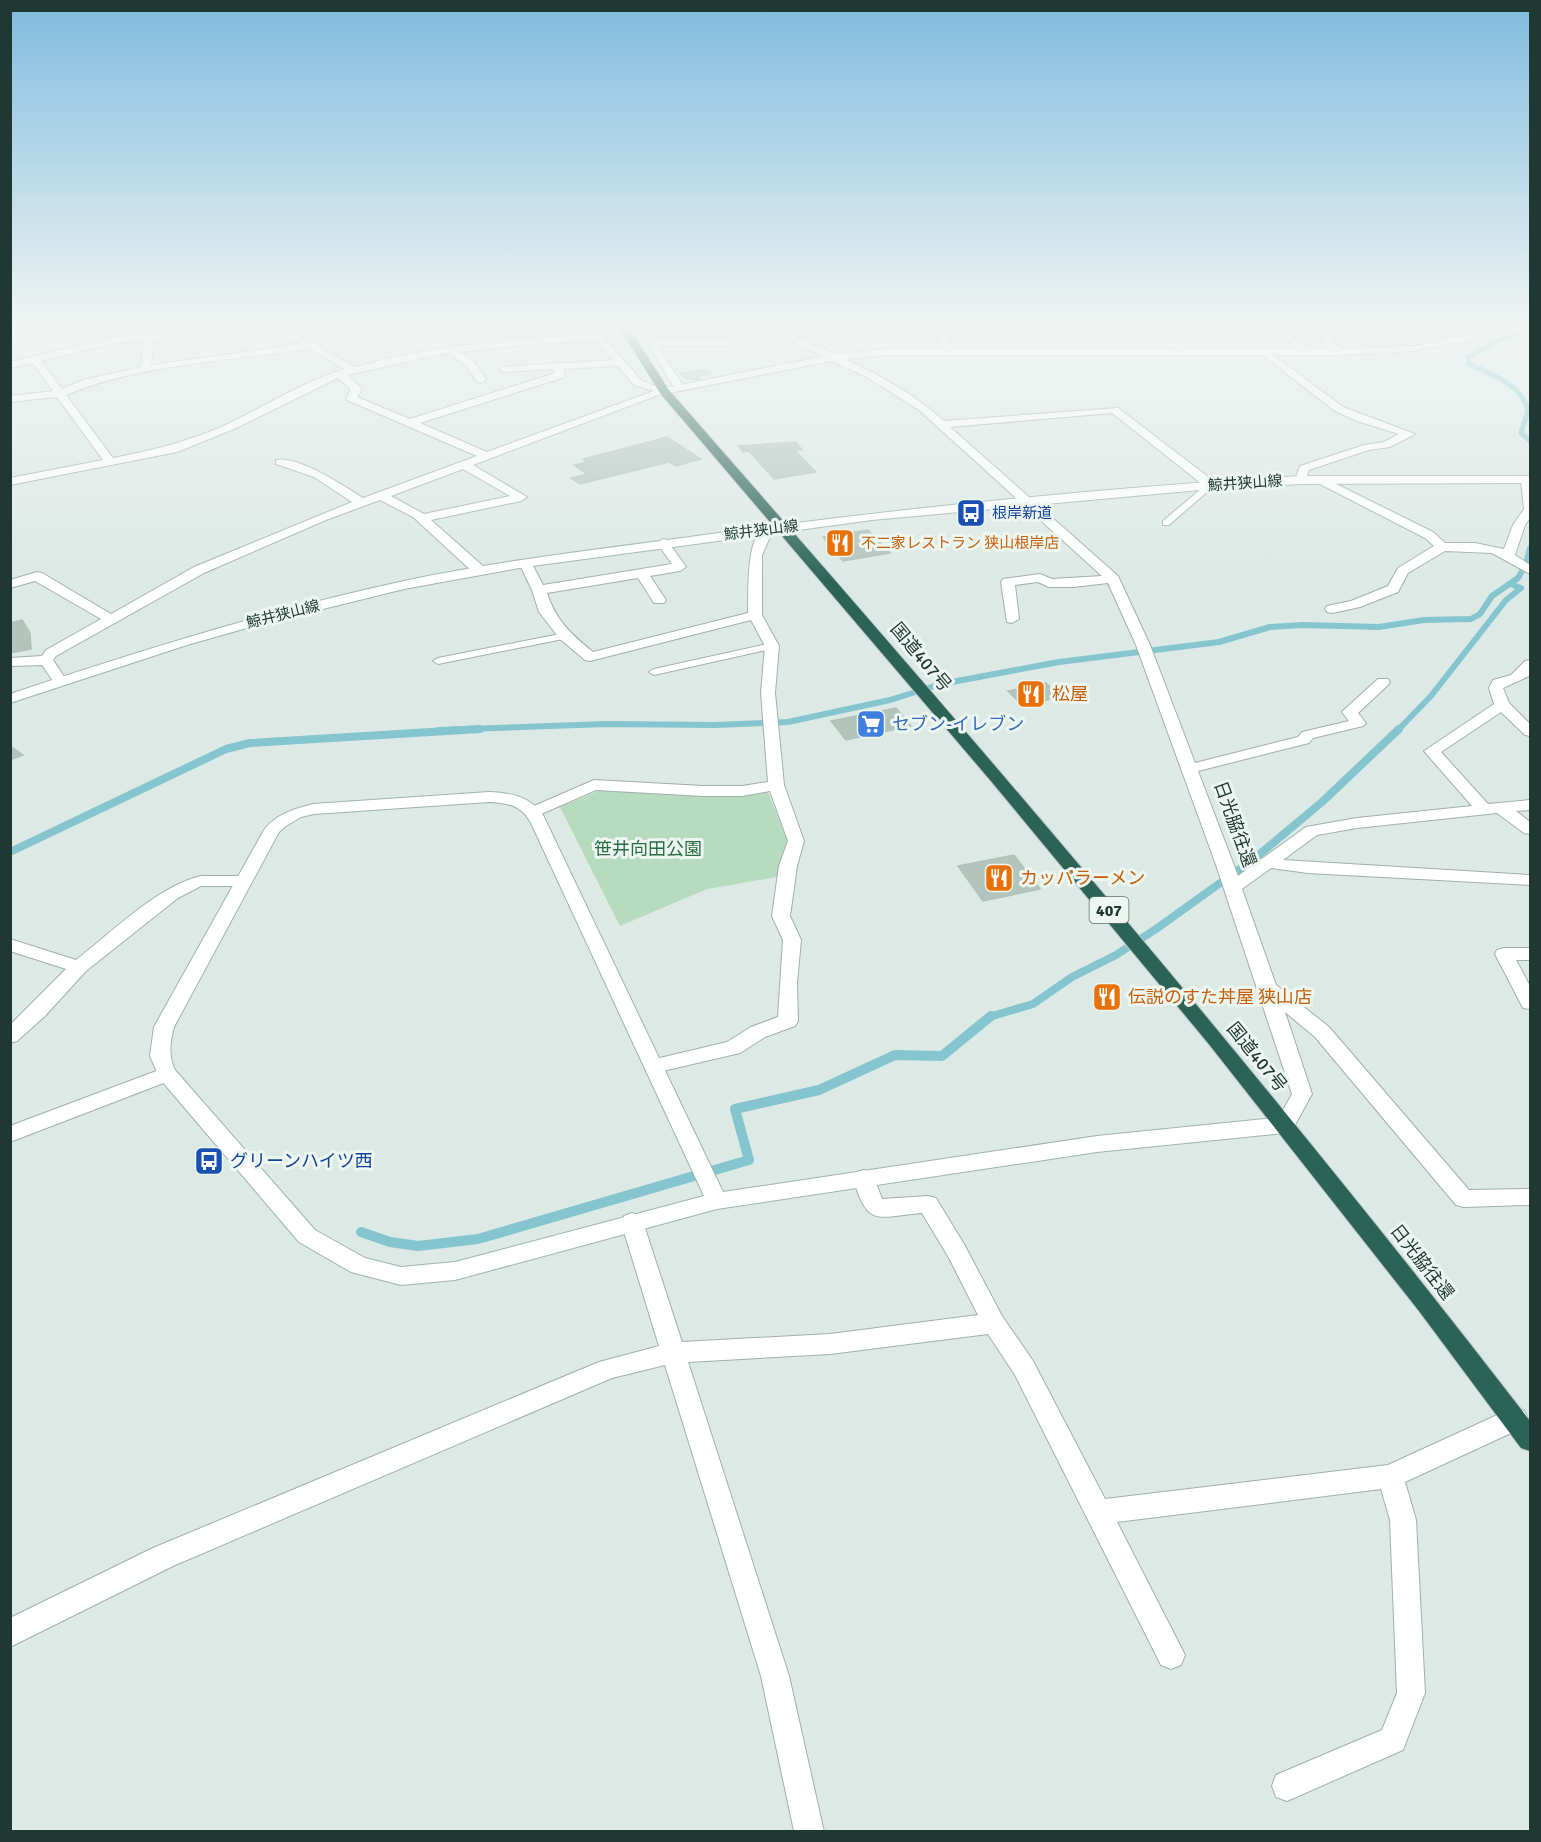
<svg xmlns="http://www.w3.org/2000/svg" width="1541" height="1842" font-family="Signika,'Noto Sans JP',sans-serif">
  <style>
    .green { fill: #b6dbbf }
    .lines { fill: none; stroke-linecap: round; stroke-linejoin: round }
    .stream-far3 { stroke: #84c5cf; stroke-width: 5 }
    .stream-far2 { stroke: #84c5cf; stroke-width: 6 }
    .stream-far1 { stroke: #84c5cf; stroke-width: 8 }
    .stream { stroke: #84c5cf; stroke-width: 10 }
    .building { fill: #b3c4bc; stroke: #b0c2ba; stroke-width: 1.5 }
    .lane-casing { stroke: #a0b0ab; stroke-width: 2 }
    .street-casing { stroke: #a0b0ab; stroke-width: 2 }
    .secondary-casing { stroke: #9db5ab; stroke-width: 2 }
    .highway-casing { stroke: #bcc3c1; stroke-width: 2 }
    .lane { fill: #fff; fill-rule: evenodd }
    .street { fill: #fff; fill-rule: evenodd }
    .secondary { fill: #fff; fill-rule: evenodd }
    .highway { fill: #2b6457; fill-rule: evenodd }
    .labels { text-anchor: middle; stroke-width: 6; stroke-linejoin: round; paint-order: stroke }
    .far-street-label { font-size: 15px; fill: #1f3831; stroke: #edf6f1 }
    .far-transit-label { font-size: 15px; fill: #164399; stroke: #edf6f1; text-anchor: start }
    .far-food-label { font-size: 15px; fill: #c56008; stroke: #edf6f1; text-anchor: start }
    .shield { fill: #edf6f1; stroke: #5d716b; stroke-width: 1.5 }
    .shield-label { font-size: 16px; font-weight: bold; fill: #1f3831 }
    .street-label { font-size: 18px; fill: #1f3831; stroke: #edf6f1 }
    .food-label { font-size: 18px; fill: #c56008; stroke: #edf6f1; text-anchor: start }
    .shop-label { font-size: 18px; fill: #366cbe; stroke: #edf6f1; text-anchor: start }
    .park-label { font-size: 18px; fill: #2a6e43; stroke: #edf6f1 }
    .transit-label { font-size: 18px; fill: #164399; stroke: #edf6f1; text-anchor: start }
  </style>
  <rect width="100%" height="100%" fill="#dde9e4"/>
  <!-- green -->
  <path class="green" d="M 604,789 L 767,790 L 787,840 L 777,877 L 707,889 L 620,926 L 560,807 Z"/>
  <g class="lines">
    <!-- stream-far3 -->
    <path class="stream-far3" d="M 1530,331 L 1500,340 L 1468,357 L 1469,364 C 1491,374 1523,385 1528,411 L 1521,433 L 1530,441"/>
    <!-- stream-far2 -->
    <path class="stream-far2" d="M 439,730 L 606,724 L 716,725 L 788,722 L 890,700 L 941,684 L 1059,662 L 1219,642 L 1270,627 L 1303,625 L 1379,627 L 1424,620 L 1471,619 L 1480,614 L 1492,596 L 1518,578 L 1526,564 L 1530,548
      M 1398,730 L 1431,696 L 1506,600 L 1521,588 L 1513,585"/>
    <!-- stream-far1 -->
    <path class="stream-far1" d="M 10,852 L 226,749 L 250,743 L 480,729
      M 989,1017 L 1033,1004 L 1072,977 L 1116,955 L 1156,929 L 1255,858 L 1322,802 L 1399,729"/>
    <!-- stream -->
    <path class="stream" d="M 361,1232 L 390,1242 L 418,1246 L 478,1239 L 749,1160 L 735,1109 L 819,1090 L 895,1055 L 942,1056 L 991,1016"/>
  </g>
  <!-- building -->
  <path class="building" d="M 961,327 L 970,333 L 954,335 L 945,329 Z
    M 1003,331 L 1011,337 L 960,343 L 952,337 Z
    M 706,369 L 712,374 L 698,376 L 700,379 L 686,379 L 680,373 Z
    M 667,437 L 701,459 L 676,466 L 669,462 L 580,484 L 571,478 L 587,474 L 574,465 L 587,462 L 583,459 Z
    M 796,442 L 802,450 L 795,451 L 816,472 L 774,479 L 749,451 L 743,452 L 738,446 Z
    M 868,530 L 890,553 L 843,561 L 823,537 Z
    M 22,620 L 30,633 L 31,649 L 10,653 L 10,623 Z
    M 1046,683 L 1061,697 L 1022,705 L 1008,691 Z
    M 896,708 L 911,726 L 846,740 L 831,721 Z
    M 10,746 L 23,755 L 10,760 Z
    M 1014,855 L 1040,889 L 983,901 L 958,866 Z"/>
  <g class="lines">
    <!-- lane casing -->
    <g class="lane-casing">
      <path id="lane" d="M 1208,483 L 1215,485 L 1169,525 L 1163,525 L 1163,521 Z
        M 565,633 L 568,634 L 568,638 L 438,664 L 433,661 L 438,658 Z
        M 772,643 L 777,646 L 775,648 L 654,675 L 649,672 L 654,669 Z"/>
    </g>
    <!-- street casing -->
    <g class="street-casing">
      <path id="street" d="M 142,324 L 152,324 L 148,329 L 152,335 L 176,333 L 181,336 L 176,339 L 154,340 L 151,365 L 300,344 L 261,324 L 279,324 L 355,367 C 435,345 517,337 599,335 L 602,336 L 642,381 L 669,391 L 473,465 L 527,497 L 521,501 L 431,520 L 484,567 L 486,570 L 484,573 L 474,573 L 413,517 L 380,500 L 326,520 L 204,573 L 56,656 L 53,660 L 67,681 L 60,685 L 55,684 L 42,665 L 10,666 L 10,658 L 42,656 L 46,650 L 101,619 L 35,581 L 10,588 L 10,580 L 37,572 L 42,573 L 111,614 L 194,567 L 352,502 L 314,477 L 276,464 L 276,460 C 298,455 344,486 363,498 L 477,456 L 347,400 L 346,398 L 351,390 L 338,378 L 234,429 L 177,452 L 10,485 L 10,478 L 103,460 L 57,397 L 10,402 L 10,396 L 53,391 L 33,363 L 10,368 L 10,362 L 115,337 L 142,335 L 138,329 ZM 144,341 L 141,367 L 83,380 L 62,389 L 41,361 L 115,343 ZM 596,341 L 613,360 L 500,367 L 500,371 L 504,372 L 554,369 L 555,373 L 410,419 L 357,397 L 362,389 L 347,375 L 448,353 L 466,365 L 477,382 L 481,383 L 486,380 L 474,361 L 459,352 L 534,344 ZM 309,349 L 345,369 C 304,381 267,405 228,424 C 191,441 153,450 113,458 L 66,395 C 139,364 230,361 309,349 ZM 618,366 L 634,385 L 654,391 L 487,452 L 420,423 L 565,377 L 564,369 ZM 463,469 L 510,496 L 424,514 L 391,496 Z
        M 756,324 L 769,324 C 829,352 894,376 944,421 L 1118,408 L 1215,482 L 1215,488 L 1207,488 L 1112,413 L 950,427 L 1118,576 L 1150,645 L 1195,763 L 1298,737 L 1302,732 L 1349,721 L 1342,712 L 1345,709 L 1378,679 L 1388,679 L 1390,682 L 1388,685 L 1358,713 L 1366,723 L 1363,726 L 1313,738 L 1309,743 L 1198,771 L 1238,876 L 1306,827 L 1357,818 L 1472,806 L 1424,751 L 1494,704 L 1489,688 L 1493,680 L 1511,675 L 1525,661 L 1530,660 L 1529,676 L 1503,688 L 1509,703 L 1530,724 L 1530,736 L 1525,735 L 1501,712 L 1441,752 L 1488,804 L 1530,800 L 1530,810 L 1516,811 L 1530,822 L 1530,834 L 1524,833 L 1497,813 L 1357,828 L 1317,835 L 1283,860 L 1530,875 L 1530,885 L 1308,873 L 1271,868 L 1242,889 L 1276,985 L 1329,1027 L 1469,1190 L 1530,1189 L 1530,1205 L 1464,1207 L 1456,1205 L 1315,1037 L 1285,1012 L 1312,1094 L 1292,1130 L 1285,1133 L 1278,1130 L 1275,1125 L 1292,1094 L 1215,862 L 1136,645 L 1108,583 L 1073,587 L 1049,587 L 1038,582 L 1015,585 L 1019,619 L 1012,623 L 1007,622 L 1001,582 L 1003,579 L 1040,574 L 1052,579 L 1102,576 L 919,410 L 868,378 Z
        M 926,324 L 936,324 L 948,337 L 954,351 L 952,353 L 946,353 L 939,338 Z
        M 1128,324 L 1141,324 L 1195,352 L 1187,354 Z
        M 1264,324 L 1275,324 L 1312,352 L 1304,354 Z
        M 1329,324 L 1340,324 L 1328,335 L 1341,350 L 1341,354 L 1335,354 L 1318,335 Z
        M 1441,324 L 1454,324 L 1474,334 L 1525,324 L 1530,324 L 1530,329 L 1410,351 L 1410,347 L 1463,336 Z
        M 687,338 L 726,340 L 731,343 L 726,346 L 658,346 L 684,387 L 679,390 L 674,387 L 647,343 L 652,340 Z
        M 1261,350 L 1267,350 L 1343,407 L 1415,434 L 1390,447 L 1369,450 L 1309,470 L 1305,482 L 1297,482 L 1295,480 L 1300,466 L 1364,445 L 1384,442 L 1399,434 L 1357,421 L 1335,411 L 1261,354 Z
        M 1320,476 L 1433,532 L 1445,543 L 1475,543 L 1504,549 L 1513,525 L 1524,509 L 1521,480 L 1523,478 L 1530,477 L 1530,518 L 1525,525 L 1515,555 L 1530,565 L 1530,574 L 1492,553 L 1445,551 L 1408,573 L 1398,592 L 1360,607 L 1332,613 L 1327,612 L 1325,609 L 1327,606 L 1351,601 L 1388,586 L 1398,568 L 1434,546 L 1425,538 L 1316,482 L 1316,478 Z
        M 767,526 L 773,530 L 762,555 L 762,615 L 779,646 L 775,693 L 784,785 L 804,841 L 797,866 L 790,916 L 801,940 L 797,983 L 798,1021 L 795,1026 L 765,1037 L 740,1053 L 654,1073 L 647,1071 L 644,1066 L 647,1061 L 727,1042 L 751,1027 L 778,1017 L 783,940 L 772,916 L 779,866 L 788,841 L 770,791 L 742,796 L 703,796 L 596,790 L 539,815 L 533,817 L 525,812 L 527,809 L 594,780 L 703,786 L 742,786 L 768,782 L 761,693 L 765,646 L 751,620 L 590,661 L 585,660 L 560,639 L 539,612 L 532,590 L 519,563 L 520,560 L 530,560 L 543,585 L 672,564 L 657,543 L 663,539 L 667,540 L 686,567 L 680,571 L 650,576 L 666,600 L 664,603 L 654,603 L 638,578 L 547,593 C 556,621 571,634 593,652 L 748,613 C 749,594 745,533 767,526 Z
        M 201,876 L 243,876 L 249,877 L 252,881 L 249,885 L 243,886 L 201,886 L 178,898 L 86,971 L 45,1016 L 17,1041 L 10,1043 L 10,1025 L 66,969 L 10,951 L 10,939 L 76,960 C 112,932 158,886 201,876 Z
        M 1504,948 L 1530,948 L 1530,960 L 1516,960 L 1530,986 L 1530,1009 L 1523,1008 L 1495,954 L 1497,950 Z
        M 167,1067 L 174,1069 L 177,1074 L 174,1079 L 10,1142 L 10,1126 Z
        M 864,1170 L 872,1172 L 882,1199 L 928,1196 L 936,1198 L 965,1246 L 1002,1316 L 1033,1361 L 1105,1499 L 1388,1465 L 1506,1411 L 1515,1408 L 1524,1411 L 1528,1419 L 1524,1427 L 1405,1482 L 1416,1520 L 1425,1693 L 1403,1750 L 1287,1801 L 1276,1797 L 1272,1786 L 1276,1775 L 1382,1730 L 1397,1693 L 1390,1520 L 1381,1489 L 1117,1522 L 1185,1655 L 1181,1665 L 1171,1669 L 1161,1665 L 1015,1375 L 988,1334 L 830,1354 L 688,1362 L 789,1676 L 824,1832 L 794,1831 L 761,1676 L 665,1365 L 612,1378 L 173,1566 L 10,1647 L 10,1618 L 153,1548 L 599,1362 L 659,1346 L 621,1222 L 624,1216 L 632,1213 L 640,1216 L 643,1222 L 682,1342 L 830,1334 L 978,1315 L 949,1258 L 922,1213 C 876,1217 868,1228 853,1178 L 856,1172 Z"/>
    </g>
    <!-- secondary casing -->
    <g class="secondary-casing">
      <path id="secondary" d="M 1413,346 L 1418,349 L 1416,351 L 1338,355 L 887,355 L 836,360 L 664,394 L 659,391 L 664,388 L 836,354 L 887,349 L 1338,349 Z
        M 1301,476 L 1530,476 L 1530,483 L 1301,484 L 1211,489 L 872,520 L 525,567 L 404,589 L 254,626 L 187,645 L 10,703 L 10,694 C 140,651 270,610 404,581 C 502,560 603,549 704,535 C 902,508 1101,488 1301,476 Z
        M 489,792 C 511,793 529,796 543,815 L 723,1192 L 1097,1136 L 1285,1117 L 1292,1120 L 1295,1125 L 1292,1130 L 1285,1133 L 1097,1152 L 717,1209 L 455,1280 L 401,1285 L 351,1272 L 299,1242 L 160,1079 L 150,1056 L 154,1027 L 264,830 C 276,814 294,809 313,804 ZM 489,802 C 508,803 521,805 531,823 L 704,1196 L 455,1262 L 401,1267 L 365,1258 L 315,1230 L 175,1070 C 168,1055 170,1042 174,1027 L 279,832 L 286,826 L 301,817 L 314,814 Z"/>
    </g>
    <!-- highway casing -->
    <g class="highway-casing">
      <path id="highway" d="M 617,324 L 627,324 L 668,389 C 964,727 1257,1066 1530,1421 L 1530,1451 L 1521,1448 L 1419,1311 L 1208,1043 L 991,781 L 660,393 Z"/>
    </g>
    <!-- lane -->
    <use href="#lane" class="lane"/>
    <!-- street -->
    <use href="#street" class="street"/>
    <!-- secondary -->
    <use href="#secondary" class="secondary"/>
    <!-- highway -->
    <use href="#highway" class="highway"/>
  </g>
  <!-- sky -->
  <linearGradient id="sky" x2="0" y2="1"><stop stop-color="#80bbde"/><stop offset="0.56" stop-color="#f0f5f3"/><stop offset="1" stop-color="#f0f5f3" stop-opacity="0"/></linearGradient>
  <rect width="1541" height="582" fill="url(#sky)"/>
  <!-- icons -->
  <defs>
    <g id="bus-square" transform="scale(1.5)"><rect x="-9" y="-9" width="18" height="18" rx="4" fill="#1a4fb4" stroke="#edf6f1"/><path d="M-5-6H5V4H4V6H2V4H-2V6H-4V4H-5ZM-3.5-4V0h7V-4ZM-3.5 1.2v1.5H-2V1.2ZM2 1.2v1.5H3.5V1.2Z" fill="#fff"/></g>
    <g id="restaurant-square" transform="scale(1.5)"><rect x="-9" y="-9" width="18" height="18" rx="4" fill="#e8710a" stroke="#edf6f1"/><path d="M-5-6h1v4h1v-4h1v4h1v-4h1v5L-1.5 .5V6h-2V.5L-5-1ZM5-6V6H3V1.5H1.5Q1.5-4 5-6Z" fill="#fff"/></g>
    <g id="supermarket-square" transform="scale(1.5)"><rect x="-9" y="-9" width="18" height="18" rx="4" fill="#3f7fe0" stroke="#edf6f1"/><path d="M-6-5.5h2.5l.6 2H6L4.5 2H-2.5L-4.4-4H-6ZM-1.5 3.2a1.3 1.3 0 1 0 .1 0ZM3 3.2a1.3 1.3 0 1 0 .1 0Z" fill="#fff"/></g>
  </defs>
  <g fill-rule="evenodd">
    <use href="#bus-square" x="971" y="513"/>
    <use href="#restaurant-square" x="840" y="543"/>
    <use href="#restaurant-square" x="1031" y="694"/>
    <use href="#supermarket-square" x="871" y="724"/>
    <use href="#restaurant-square" x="999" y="878"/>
    <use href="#restaurant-square" x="1107" y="997"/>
    <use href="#bus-square" x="209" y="1161"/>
  </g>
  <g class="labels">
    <!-- far-street labels -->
    <g class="far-street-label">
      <text transform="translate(1245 483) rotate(-4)" y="5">鯨井狭山線</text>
      <text transform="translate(761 530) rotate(-7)" y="5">鯨井狭山線</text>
      <text transform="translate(283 614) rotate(-14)" y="5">鯨井狭山線</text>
    </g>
    <!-- far-transit labels -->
    <g class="far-transit-label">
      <text x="992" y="518">根岸新道</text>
    </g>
    <!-- far-food labels -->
    <g class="far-food-label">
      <text x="861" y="548">不二家レストラン 狭山根岸店</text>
    </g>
    <!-- shield labels -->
    <rect class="shield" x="1089.5" y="897" width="39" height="26" rx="4.5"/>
    <g class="shield-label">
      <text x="1109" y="916">407</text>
    </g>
    <!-- street labels -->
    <g class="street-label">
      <text transform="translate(921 657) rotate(50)" y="6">国道407号</text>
      <text transform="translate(1235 824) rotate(70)" y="6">日光脇往還</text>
      <text transform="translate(1257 1057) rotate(51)" y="6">国道407号</text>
      <text transform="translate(1422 1262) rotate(52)" y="6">日光脇往還</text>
    </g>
    <!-- food labels -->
    <g class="food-label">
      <text x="1052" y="700">松屋</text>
      <text x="1020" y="884">カッパラーメン</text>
      <text x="1128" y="1003">伝説のすた丼屋 狭山店</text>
    </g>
    <!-- shop labels -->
    <g class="shop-label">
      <text x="892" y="730">セブン-イレブン</text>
    </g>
    <!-- park labels -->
    <g class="park-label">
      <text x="648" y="855">笹井向田公園</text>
    </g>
    <!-- transit labels -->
    <g class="transit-label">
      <text x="230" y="1167">グリーンハイツ西</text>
    </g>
  </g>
  <!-- border -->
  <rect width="1541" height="1842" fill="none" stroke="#1f3831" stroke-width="24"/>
</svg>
